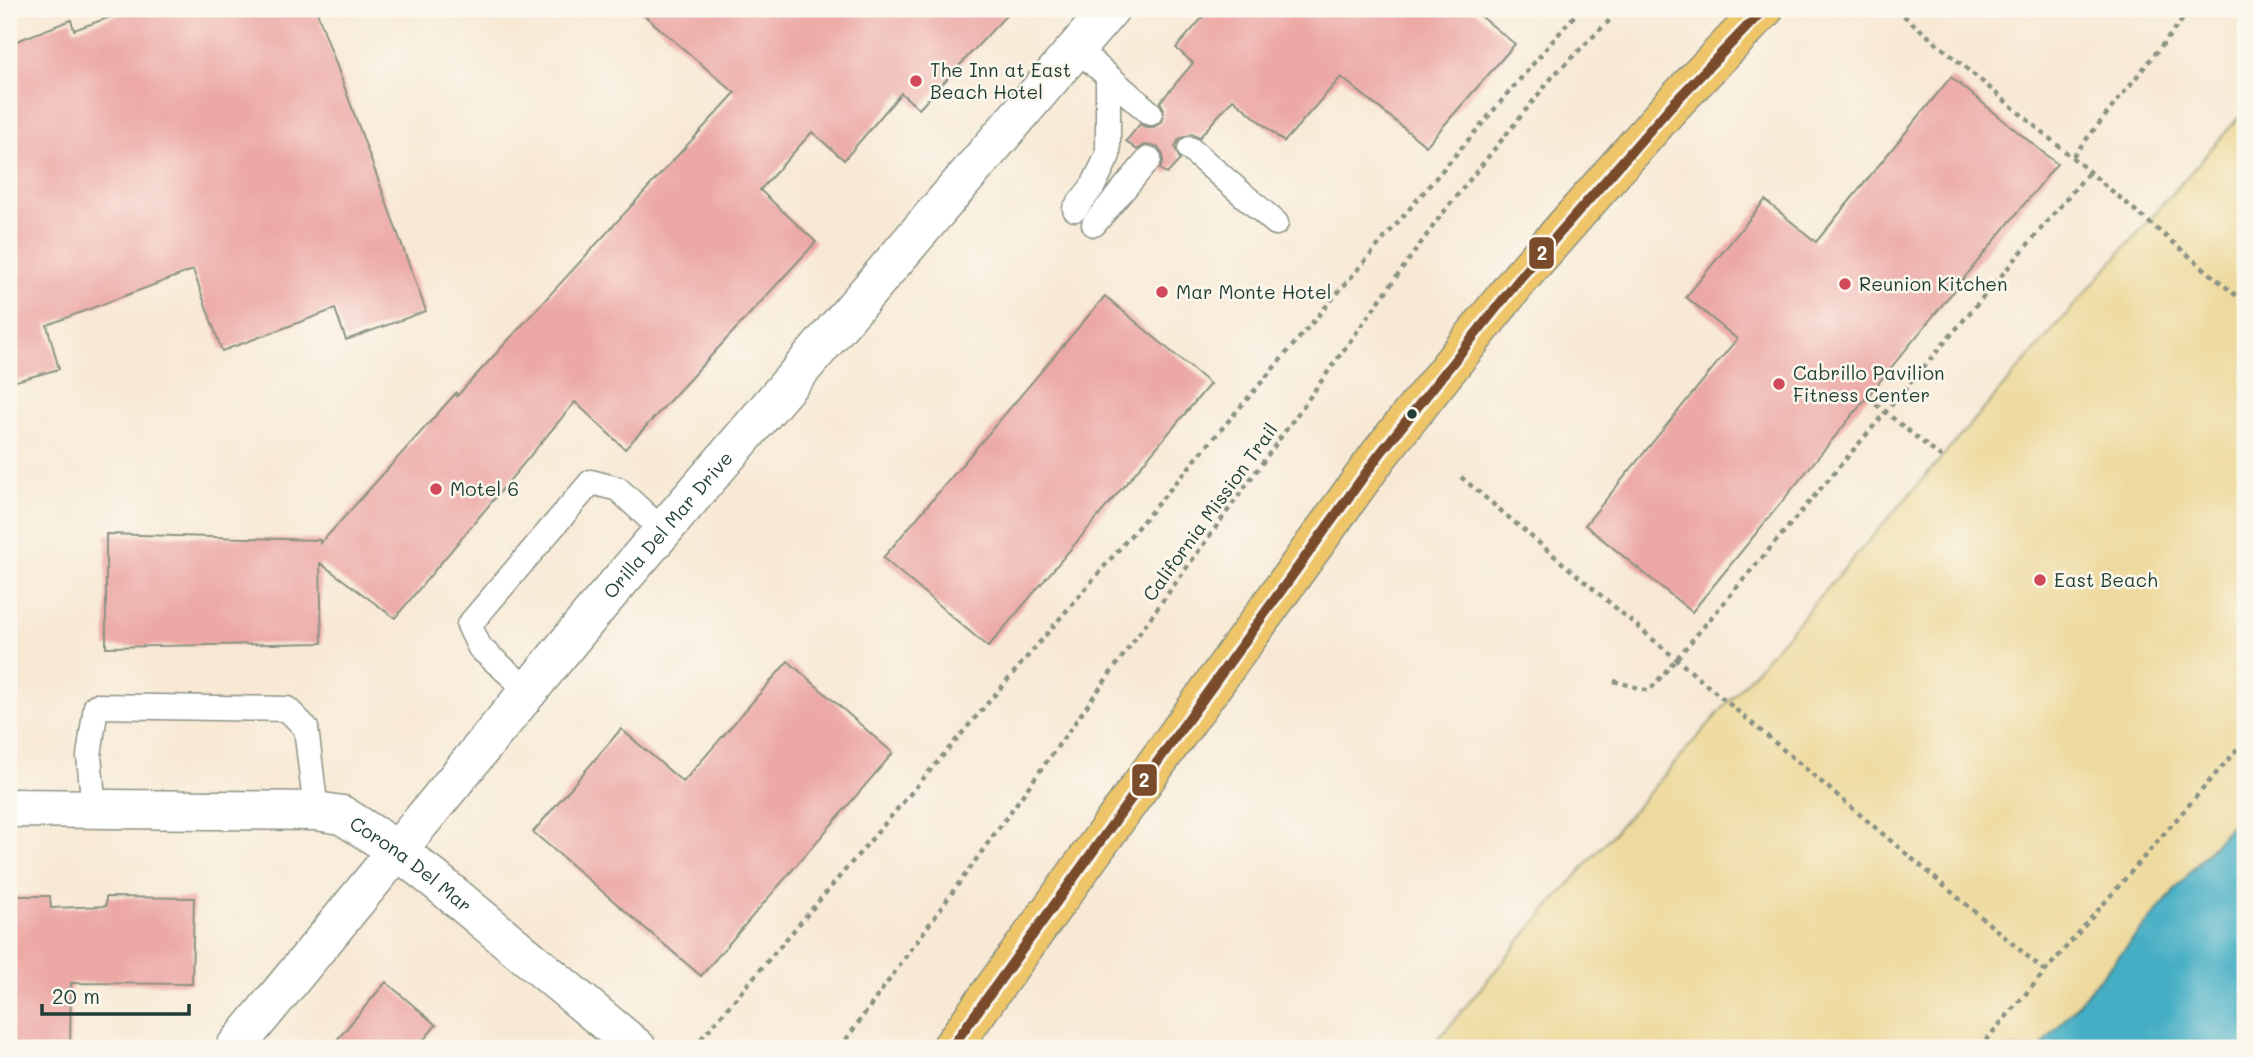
<svg xmlns="http://www.w3.org/2000/svg" width="2254" height="1057" font-family="Mali,sans-serif">
  <style>
    .sand { fill: #eeda9e; stroke: #868c69; stroke-width: 2 }
    .water { fill: #45aec4; stroke: #32767c; stroke-width: 2 }
    .building { fill: #eca8a5 }
    .lines { fill: none; stroke-linecap: round; stroke-linejoin: round }
    .service-casing { stroke: #8c9384; stroke-width: 27 }
    .minor-casing { stroke: #8c9384; stroke-width: 41 }
    .primary-casing { stroke: #8c9384; stroke-width: 41 }
    .path { stroke: #8c9384; stroke-width: 4.5; stroke-dasharray: 5 5; stroke-linecap: butt }
    .service { stroke: #fff; stroke-width: 24 }
    .minor { stroke: #fff; stroke-width: 38 }
    .primary { stroke: #eec569; stroke-width: 38 }
    .bus-1-casing { stroke: #fbf7ec; stroke-width: 16 }
    .bus-1 { stroke: #7a4b2a; stroke-width: 10 }
    .poi-dot { fill: #d1495b; stroke: #fbf7ec; stroke-width: 2.5 }
    .bus-dot { fill: #1f3d34; stroke: #fbf7ec; stroke-width: 2.5 }
    .labels { text-anchor: middle; stroke-width: 5; stroke-linejoin: round; paint-order: stroke }
    .poi-label { font-size: 19px; fill: #1f3d34; stroke: #fbf7ec; text-anchor: start }
    .street-label { font-size: 19px; fill: #1f3d34; stroke: #fbf7ec }
    .line-badge { stroke: #fbf7ec; stroke-width: 2.5 }
    .badge-label { font-size: 19px; text-anchor: middle; font-weight: bold; fill: #fff }
  </style>
  <rect width="100%" height="100%" fill="#fbf7ec"/>
  <filter id="ink" filterUnits="userSpaceOnUse"><feTurbulence type="fractalNoise" baseFrequency=".0143" numOctaves="2"/><feDisplacementMap in="SourceGraphic" scale="14" xChannelSelector="R" yChannelSelector="G"/><feConvolveMatrix kernelMatrix="1 2 1 2 8 2 1 2 1" color-interpolation-filters="sRGB"/></filter>
  <filter id="wash" filterUnits="userSpaceOnUse"><feTurbulence type="fractalNoise" baseFrequency=".00686" numOctaves="4" result="noise"/><feDisplacementMap in="SourceGraphic" scale="28" xChannelSelector="R" yChannelSelector="G"/><feGaussianBlur stdDeviation="1.57" result="paint"/><feColorMatrix in="noise" values="0 0 0 0 0 0 0 0 0 0 0 0 0 0 0 0 0 1.4 0 .05"/><feComposite in="paint" operator="in"/></filter>
  <g filter="url(#wash)">
    <rect width="100%" height="100%" fill="#f8e9d5"/>
    <!-- sand -->
    <path class="sand" d="M 2245,110 L 2245,808 L 2040,1048 L 1431,1048 L 1529,930 Z"/>
    <!-- water -->
    <path class="water" d="M 2245,809 L 2245,1048 L 2040,1048 Z"/>
    <g id="blocks">
      <!-- building -->
      <path class="building" d="M 133,9 L 316,9 L 426,311 L 346,340 L 335,309 L 222,351 L 193,270 L 47,325 L 59,369 L 9,383 L 9,44 L 71,20 L 74,30 Z
        M 637,9 L 1012,9 L 919,109 L 901,93 L 844,160 L 812,132 L 760,190 L 816,242 L 625,449 L 575,402 L 395,618 L 320,563 L 322,643 L 106,647 L 106,534 L 320,540 L 320,544 L 456,393 L 457,396 L 735,93 Z
        M 1210,9 L 1472,9 L 1515,44 L 1426,146 L 1341,77 L 1284,142 L 1233,99 L 1199,138 L 1192,134 L 1179,139 L 1175,147 L 1180,160 L 1167,174 L 1160,169 L 1163,162 L 1163,155 L 1158,147 L 1145,145 L 1137,150 L 1126,141 L 1140,124 L 1146,127 L 1154,127 L 1162,122 L 1164,109 L 1160,102 L 1193,63 L 1176,48 Z
        M 1951,77 L 2057,164 L 1692,612 L 1585,525 L 1737,339 L 1686,297 L 1765,200 L 1816,242 Z
        M 1105,296 L 1210,384 L 988,647 L 883,558 Z
        M 788,661 L 893,753 L 701,976 L 533,832 L 621,729 L 683,782 Z
        M 9,896 L 50,896 L 51,908 L 106,906 L 106,897 L 194,898 L 192,984 L 71,983 L 70,1048 L 9,1048 Z
        M 386,982 L 436,1025 L 417,1048 L 330,1048 Z"/>
    </g>
  </g>
  <g filter="url(#ink)">
    <use href="#blocks" fill-opacity="0" stroke="#8c9384" stroke-width="2"/>
    <g class="lines">
      <!-- service casing -->
      <g class="service-casing">
        <path id="service" d="M 1075,47 L 1150,113
          M 1190,149 L 1276,223
          M 1075,209 L 1093,186 L 1108,155 L 1108,76
          M 1094,224 L 1149,159
          M 528,690 L 480,648 L 469,625 L 591,482 L 618,489 L 663,531
          M 94,809 L 89,756 L 96,706 L 287,709 L 306,728 L 316,811"/>
      </g>
      <!-- minor casing -->
      <g class="minor-casing">
        <g id="minor">
          <path id="s1" d="M 9,808 L 316,811 L 342,815 L 397,850 L 434,879 L 637,1048"/>
          <path id="s2" d="M 235,1048 L 595,610 L 1110,9"/>
        </g>
      </g>
      <!-- primary casing -->
      <g class="primary-casing">
        <path id="primary" d="M 951,1048 L 1379,455 L 1521,277 L 1671,106 L 1764,9"/>
      </g>
      <!-- path -->
      <path class="path" d="M 1896,9 L 2245,303
        M 2073,156 L 2191,9
        M 1868,398 L 1942,458
        M 1461,477 L 2046,972
        M 1614,681 L 1649,691 L 2090,171
        M 701,1039 L 1580,9
        M 840,1048 L 1439,218 L 1554,75 L 1621,9
        M 1979,1048 L 2245,740"/>
      <!-- service -->
      <use href="#service" class="service"/>
      <!-- minor -->
      <use href="#minor" class="minor"/>
      <!-- primary -->
      <use href="#primary" class="primary"/>
      <!-- bus-1 casing -->
      <g class="bus-1-casing">
        <path id="bus-1" d="M 951,1048 L 1379,455 L 1521,277 L 1671,106 L 1764,9"/>
      </g>
      <!-- bus-1 -->
      <use href="#bus-1" class="bus-1"/>
    </g>
  </g>
  <!-- markers -->
  <g class="poi-dot">
    <circle cx="916" cy="81" r="7"/>
    <circle cx="1845" cy="284" r="7"/>
    <circle cx="1162" cy="292" r="7"/>
    <circle cx="1779" cy="384" r="7"/>
    <circle cx="436" cy="489" r="7"/>
    <circle cx="2040" cy="580" r="7"/>
  </g>
  <circle class="bus-dot" cx="1412" cy="414" r="6"/>
  <g class="labels">
    <!-- poi labels -->
    <g class="poi-label">
      <text x="930" y="77">The Inn at East<tspan x="930" dy="22">Beach Hotel</tspan></text>
      <text x="1859" y="291">Reunion Kitchen</text>
      <text x="1176" y="299">Mar Monte Hotel</text>
      <text x="1793" y="380">Cabrillo Pavilion<tspan x="1793" dy="22">Fitness Center</tspan></text>
      <text x="450" y="496">Motel 6</text>
      <text x="2054" y="587">East Beach</text>
    </g>
    <!-- street labels -->
    <g class="street-label">
      <text transform="translate(1210 512) rotate(-54)" y="7">California Mission Trail</text>
      <text dy="7" stroke="none"><textPath href="#s2" startOffset="679">Orilla Del Mar Drive</textPath></text>
      <text dy="7" stroke="none"><textPath href="#s1" startOffset="418">Corona Del Mar</textPath></text>
    </g>
  </g>
  <g class="line-badge">
    <rect x="1528" y="236" width="27" height="34" rx="7" fill="#7a4b2a"/>
    <rect x="1131" y="763" width="27" height="34" rx="7" fill="#7a4b2a"/>
  </g>
  <g class="badge-label">
    <text x="1542" y="260">2</text>
    <text x="1144" y="787">2</text>
  </g>
  <!-- margin -->
  <rect width="2254" height="1057" fill="none" stroke="#fbf7ec" stroke-width="35"/>
  <!-- scale -->
  <path d="M42 1004v10h147v-10" fill="none" stroke="#1f3d34" stroke-width="3.5"/>
  <text x="52" y="1004" font-size="21" fill="#1f3d34" stroke="#fbf7ec" stroke-width="5" paint-order="stroke">20 m</text>
</svg>
